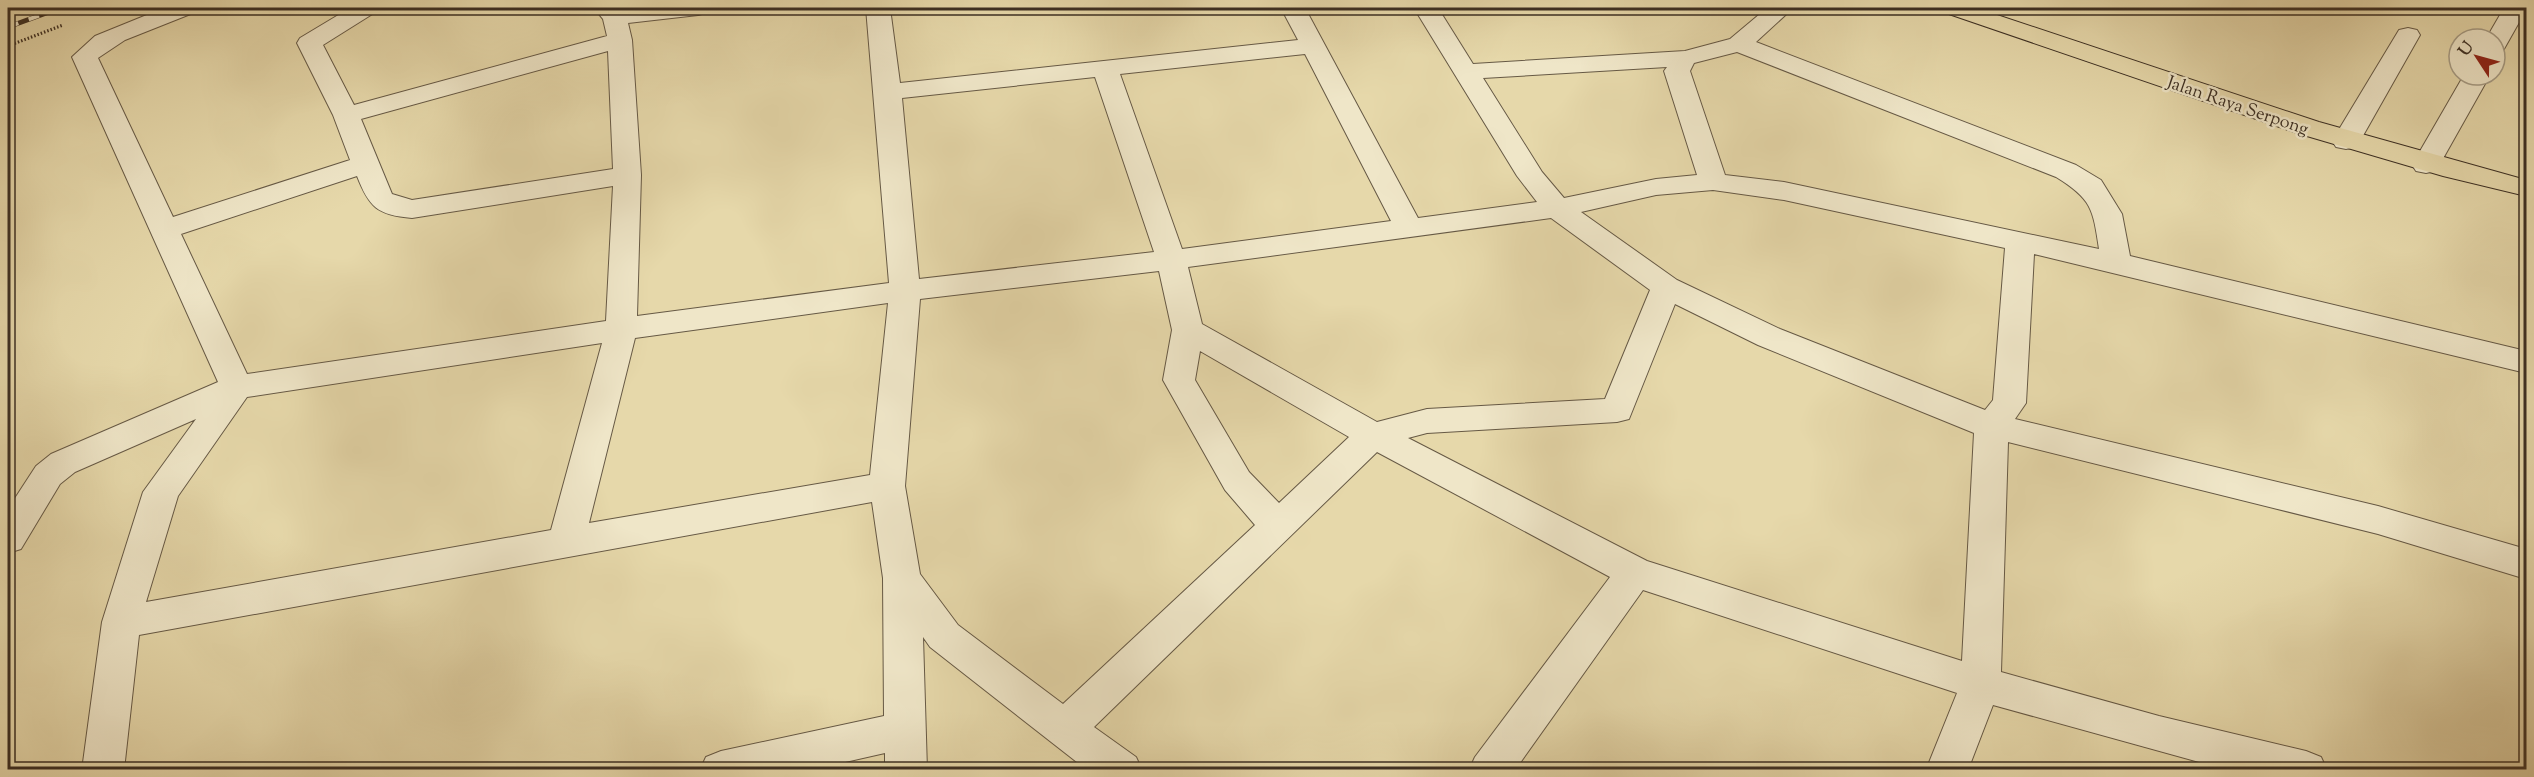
<svg xmlns="http://www.w3.org/2000/svg" width="2534" height="777" font-family="'Sorts Mill Goudy',serif">
  <style>
    .lines { fill: none; stroke-linecap: round; stroke-linejoin: round }
    .minor-casing { stroke: #665945; stroke-width: 2 }
    .major-casing { stroke: #3c2f23; stroke-width: 2 }
    .path { stroke: #3c2f23; stroke-width: 3; stroke-dasharray: 1.5 2; stroke-linecap: butt }
    .minor { fill: #efe6c8; fill-rule: evenodd }
    .major { fill: #e6d8aa; fill-rule: evenodd }
    .rail-casing { stroke: #3c2f23; stroke-width: 5 }
    .rail { stroke: #efe6c8; stroke-width: 4; stroke-dasharray: 11; stroke-linecap: butt }
    .labels { text-anchor: middle; stroke-width: 5; stroke-linejoin: round; paint-order: stroke }
    .far-street-label { font-size: 18px; fill: #3c2f23; stroke: #efe6c8 }
  </style>
  <rect width="100%" height="100%" fill="#e6d8aa"/>
  <filter id="stains"><feTurbulence type="fractalNoise" baseFrequency=".00333" numOctaves="4"/><feColorMatrix values="0 0 0 0 .2 0 0 0 0 .09 0 0 0 0 .02 0 0 0 .5 -.17"/></filter>
  <radialGradient id="worn" r=".72"><stop offset=".6" stop-color="#630" stop-opacity="0"/><stop offset="1" stop-color="#630" stop-opacity=".3"/></radialGradient>
  <g class="lines">
    <!-- minor casing -->
    <g class="minor-casing">
      <path id="minor" d="M 164,8 L 197,8 L 193,13 L 125,40 L 98,58 L 173,217 L 350,160 L 333,115 L 297,43 L 300,38 L 350,8 L 378,8 L 374,13 L 323,45 L 354,105 L 607,36 L 603,19 L 594,8 L 710,8 L 706,13 L 698,15 L 628,23 L 632,40 L 641,175 L 637,316 L 889,283 L 866,8 L 890,8 L 900,83 L 1298,40 L 1281,8 L 1305,8 L 1418,218 L 1537,202 L 1517,176 L 1414,8 L 1438,8 L 1473,64 L 1685,51 L 1730,39 L 1767,8 L 1793,8 L 1756,42 L 2076,165 L 2101,180 L 2122,214 L 2130,256 L 2526,351 L 2526,373 L 2034,254 L 2026,403 L 2015,419 L 2378,506 L 2526,549 L 2526,579 L 2378,534 L 2008,442 L 2001,672 L 2159,716 L 2306,751 L 2321,757 L 2327,770 L 2228,770 L 1993,705 L 1968,770 L 1926,770 L 1957,693 L 1643,590 L 1515,770 L 1469,770 L 1475,757 L 1610,577 L 1377,452 L 1094,727 L 1136,757 L 1142,770 L 1087,770 L 930,647 L 923,637 L 927,770 L 885,770 L 885,753 L 810,770 L 700,770 L 706,757 L 721,751 L 884,716 L 883,578 L 872,502 L 139,635 L 124,770 L 82,770 L 102,622 L 143,492 L 196,419 L 75,472 L 60,484 L 21,549 L 8,553 L 8,509 L 36,466 L 51,454 L 218,382 L 72,57 L 95,36 ZM 608,51 L 613,169 L 412,200 L 392,194 L 361,119 ZM 1737,52 L 2056,177 C 2092,199 2093,209 2099,249 L 1784,182 L 1725,175 L 1690,71 L 1694,63 ZM 1305,54 L 1391,221 L 1182,249 L 1120,74 ZM 1667,67 L 1664,71 L 1697,175 L 1656,179 L 1564,198 L 1542,172 L 1483,78 ZM 1095,77 L 1154,252 L 919,279 L 902,98 ZM 357,176 C 369,207 377,215 412,218 L 613,186 L 606,321 L 247,374 L 181,234 ZM 1713,190 L 1784,200 L 2005,248 L 1993,400 L 1985,410 L 1780,329 L 1677,280 L 1581,212 L 1656,195 ZM 1551,218 L 1650,290 L 1605,399 L 1427,409 L 1377,422 L 1202,324 L 1188,267 ZM 1159,271 L 1172,330 L 1163,380 L 1225,490 L 1255,525 L 1063,704 L 958,625 L 920,574 L 905,486 L 920,299 ZM 888,303 L 870,475 L 589,523 L 635,338 ZM 1675,304 L 1758,345 L 1974,433 L 1962,661 L 1647,561 L 1408,438 L 1427,433 L 1617,422 L 1629,419 ZM 602,343 L 551,530 L 146,602 L 178,496 L 247,397 ZM 1200,351 L 1349,437 L 1279,503 L 1249,472 L 1195,380 Z
        M 2504,8 L 2526,8 L 2526,10 L 2504,49 L 2495,51 L 2495,39 L 2486,39 Z
        M 2408,28 L 2417,30 L 2420,35 L 2360,141 L 2356,147 L 2346,149 L 2336,147 L 2332,141 L 2396,35 L 2399,30 Z
        M 2464,75 L 2490,75 L 2436,171 L 2426,173 L 2416,171 L 2412,165 Z"/>
    </g>
    <!-- major casing -->
    <g class="major-casing">
      <path id="major" d="M 1942,8 L 1976,8 L 2319,122 L 2526,180 L 2526,196 L 2443,176 L 2300,134 L 1946,13 Z"/>
    </g>
    <!-- path -->
    <path class="path" d="M 8,46 L 63,25"/>
    <!-- minor -->
    <use href="#minor" class="minor"/>
    <!-- major -->
    <use href="#major" class="major"/>
    <!-- rail casing -->
    <g class="rail-casing">
      <path id="rail" d="M 8,27 L 60,8"/>
    </g>
    <!-- rail -->
    <use href="#rail" class="rail"/>
  </g>
  <g class="labels">
    <!-- far-street labels -->
    <g class="far-street-label">
      <text transform="translate(2238 105) rotate(19)" y="6">Jalan Raya Serpong</text>
    </g>
  </g>
  <!-- margin -->
  <rect width="2534" height="777" fill="none" stroke="#e6d8aa" stroke-width="30"/>
  <rect x="9" y="9" width="2516" height="759" fill="none" stroke="#3c2f23" stroke-width="3"/>
  <rect x="15" y="15" width="2504" height="747" fill="none" stroke="#3c2f23" stroke-width="1.5"/>
  <!-- north arrow -->
  <g transform="translate(2477 57) rotate(306)"><circle r="28" fill="#efe6c8" stroke="#a79d86" stroke-width="1.5"/>
  <path d="M0-4.5L10 22L0 15L-10 22Z" fill="#8f2418"/>
  <text y="-9" font-size="16" font-weight="bold" text-anchor="middle" fill="#3c2f23">U</text>
  </g>
  <rect width="100%" height="100%" filter="url(#stains)"/>
  <rect width="100%" height="100%" fill="url(#worn)"/>
</svg>
